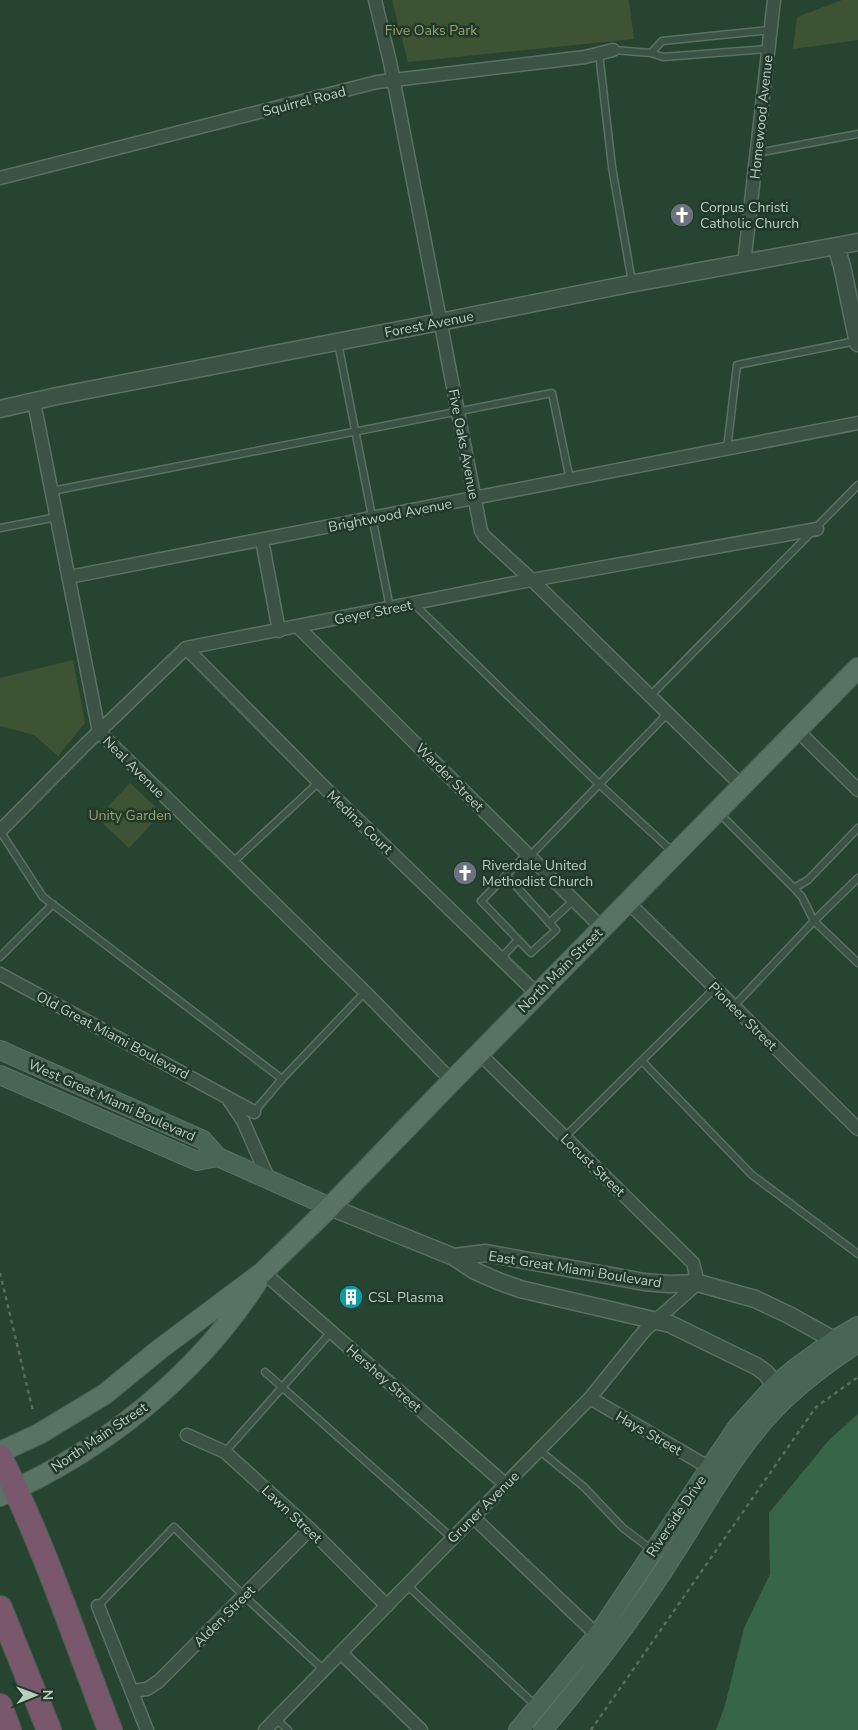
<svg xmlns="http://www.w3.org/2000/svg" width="858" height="1730" font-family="'Nunito Sans',sans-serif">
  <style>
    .green { fill: #3e5334 }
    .water { fill: #366547 }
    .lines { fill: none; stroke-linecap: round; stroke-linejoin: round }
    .service-casing { stroke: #5a7162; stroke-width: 9 }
    .minor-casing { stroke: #5a7162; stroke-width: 15 }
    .tertiary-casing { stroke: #5a7162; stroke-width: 19 }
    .secondary-casing { stroke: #5a7162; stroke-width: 20 }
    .primary-casing { stroke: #486050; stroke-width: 22 }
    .motorway-casing { stroke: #465e4f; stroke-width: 26 }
    .path { stroke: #586e56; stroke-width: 2.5; stroke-dasharray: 4 4; stroke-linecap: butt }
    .service { stroke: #3b5344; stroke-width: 6 }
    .minor { stroke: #3b5344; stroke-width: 12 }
    .tertiary { stroke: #3b5344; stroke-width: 16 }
    .secondary { stroke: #496655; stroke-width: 18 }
    .primary { stroke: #597362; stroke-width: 20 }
    .motorway { stroke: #79586d; stroke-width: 24 }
    .labels { text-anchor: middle; stroke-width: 5; stroke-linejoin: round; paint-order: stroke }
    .park-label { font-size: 14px; fill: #9e9e6f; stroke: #203929 }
    .street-label { font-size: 14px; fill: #b9cdc0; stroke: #203929 }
    .poi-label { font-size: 14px; fill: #b9cdc0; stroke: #203929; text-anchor: start }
  </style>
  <rect width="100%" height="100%" fill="#274431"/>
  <!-- green -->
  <path class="green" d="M 392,0 L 629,0 L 634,39 L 408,62 Z
    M 842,0 L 858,0 L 858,40 L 793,49 L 797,17 Z
    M 73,660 L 85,723 L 58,756 L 34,735 L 0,726 L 0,678 Z
    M 130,783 L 162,813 L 129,848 L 97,818 Z"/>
  <!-- water -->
  <path class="water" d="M 858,1414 L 858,1730 L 716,1730 L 725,1705 L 744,1628 L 770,1574 L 769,1513 L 829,1440 Z"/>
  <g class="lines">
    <!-- service casing -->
    <g class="service-casing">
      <path id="service" d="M 613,50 L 651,53 L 663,57 L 768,49
        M 599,53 L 612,167 L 632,282
        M 651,53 L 662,41 L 770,30
        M 757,153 L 858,134
        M 338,343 L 390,608
        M 727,449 L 737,365 L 856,341
        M 52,491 L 552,393 L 570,480
        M 0,528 L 57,517
        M 414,604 L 599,784 L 674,853
        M 650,696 L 858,485
        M 720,814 L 794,888 L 808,880 L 858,828
        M 0,831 L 43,897 L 282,1079
        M 530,856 L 668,713
        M 232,863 L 319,782
        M 506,875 L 556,930 L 531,953 L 481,901 L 527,854
        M 794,888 L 802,897 L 814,921 L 858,963
        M 549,923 L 574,900
        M 0,957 L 53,904
        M 501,958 L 518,940
        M 734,1006 L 814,921 L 858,878
        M 642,1061 L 752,1175 L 858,1254
        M 254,1112 L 282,1079 L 365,992
        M 565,1137 L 715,988
        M 265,1372 L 452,1538
        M 539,1450 L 584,1487 L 623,1528 L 652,1550
        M 225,1452 L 331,1332
        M 407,1585 L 536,1706
        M 98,1606 L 174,1527 L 244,1596 L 324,1670
        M 276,1719 L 288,1730"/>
    </g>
    <!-- minor casing -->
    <g class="minor-casing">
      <path id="minor" d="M 375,0 L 390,62 L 481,531 L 484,536 L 533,581 L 742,786
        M 0,178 L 377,82 L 585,57 L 613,50
        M 744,264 L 774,0
        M 34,402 L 99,732 L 365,992 L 452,1081
        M 262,540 L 279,631
        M 69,577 L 858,423
        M 298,627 L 602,928
        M 186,648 L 319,782 L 537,994
        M 797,730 L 858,790
        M 0,831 L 86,744 L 186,648 L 515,583 L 817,529
        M 628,902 L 858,1129
        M 0,974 L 254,1112
        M 229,1100 L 243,1121 L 269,1180
        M 263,1272 L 505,1484
        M 590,1398 L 708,1467
        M 187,1435 L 225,1452 L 310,1529 L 387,1606
        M 473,1517 L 597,1635
        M 98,1606 L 147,1730
        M 341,1653 L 421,1730
        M 132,1691 L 147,1689 L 159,1681 L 310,1529
        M 265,1730 L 590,1398 L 645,1330 L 698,1283 L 693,1263 L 479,1053"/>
    </g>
    <!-- tertiary casing -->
    <g class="tertiary-casing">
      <path id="tertiary" d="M 836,246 L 842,266 L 858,343
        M 0,409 L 57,396 L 440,322 L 624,285 L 858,242
        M 330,1207 L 454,1257 L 475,1271 L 498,1281 L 520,1289 L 670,1324 L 756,1366 L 766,1373 L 775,1385
        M 454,1257 L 486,1253 L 644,1282 L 669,1284 L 698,1283 L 755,1299 L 789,1315 L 834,1340"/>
    </g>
    <!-- secondary casing -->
    <g class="secondary-casing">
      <path id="secondary" d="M 0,1050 L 203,1140 L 218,1157 L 330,1207
        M 0,1075 L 197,1161 L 218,1157
        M 518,1730 L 597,1635 L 737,1427 L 775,1385 L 795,1368 L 834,1340 L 858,1326
        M 543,1730 C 586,1679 627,1626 664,1570 C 697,1520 726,1465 765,1420 C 792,1389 824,1365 858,1343"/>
    </g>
    <!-- primary casing -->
    <g class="primary-casing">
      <path id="primary" d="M 0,1452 L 39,1434 L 105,1394 L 160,1349 L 263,1272 L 330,1207 L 452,1081 L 858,668
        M 0,1496 C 101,1452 197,1376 257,1282"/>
    </g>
    <!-- motorway casing -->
    <g class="motorway-casing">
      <path id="motorway" d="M 0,1457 C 44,1545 75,1639 110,1730
        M 0,1608 L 49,1730
        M 0,1706 L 9,1730"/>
    </g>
    <!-- path -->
    <path class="path" d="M 0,1273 L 33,1411
      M 591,1730 L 816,1407 L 858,1377"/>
    <!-- service -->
    <use href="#service" class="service"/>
    <!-- minor -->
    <use href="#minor" class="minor"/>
    <!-- tertiary -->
    <use href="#tertiary" class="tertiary"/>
    <!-- secondary -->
    <use href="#secondary" class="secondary"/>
    <!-- primary -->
    <use href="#primary" class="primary"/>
    <!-- motorway -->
    <use href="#motorway" class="motorway"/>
  </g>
  <!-- icons -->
  <defs>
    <g id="church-disc" transform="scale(1.25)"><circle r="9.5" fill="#6b7280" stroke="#203929"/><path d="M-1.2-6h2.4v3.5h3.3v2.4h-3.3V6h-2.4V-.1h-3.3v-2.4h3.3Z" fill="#fff"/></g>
    <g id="building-disc" transform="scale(1.25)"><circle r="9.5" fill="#0f9aa8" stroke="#203929"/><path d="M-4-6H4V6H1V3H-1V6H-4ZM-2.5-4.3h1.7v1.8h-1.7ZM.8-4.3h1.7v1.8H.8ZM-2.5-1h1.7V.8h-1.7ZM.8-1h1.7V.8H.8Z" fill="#fff"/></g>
  </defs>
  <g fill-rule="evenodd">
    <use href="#church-disc" x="682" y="215"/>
    <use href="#church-disc" x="465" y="873"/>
    <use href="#building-disc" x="351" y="1297"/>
  </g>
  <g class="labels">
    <!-- park labels -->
    <g class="park-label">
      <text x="431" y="35">Five Oaks Park</text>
      <text x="130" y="820">Unity Garden</text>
    </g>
    <!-- street labels -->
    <g class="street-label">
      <text transform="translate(304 101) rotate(-14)" y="5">Squirrel Road</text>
      <text transform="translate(761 117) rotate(-84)" y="5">Homewood Avenue</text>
      <text transform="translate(429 324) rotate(-11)" y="5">Forest Avenue</text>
      <text transform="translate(464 444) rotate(79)" y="5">Five Oaks Avenue</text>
      <text transform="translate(390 515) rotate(-11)" y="5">Brightwood Avenue</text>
      <text transform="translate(373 612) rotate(-11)" y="5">Geyer Street</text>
      <text transform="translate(134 767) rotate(45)" y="5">Neal Avenue</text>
      <text transform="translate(450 777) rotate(45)" y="5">Warder Street</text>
      <text transform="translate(360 822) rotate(44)" y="5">Medina Court</text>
      <text transform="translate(560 970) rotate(-45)" y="5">North Main Street</text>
      <text transform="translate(743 1016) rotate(45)" y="5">Pioneer Street</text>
      <text transform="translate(113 1035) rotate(28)" y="5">Old Great Miami Boulevard</text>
      <text transform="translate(112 1100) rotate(24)" y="5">West Great Miami Boulevard</text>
      <text transform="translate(593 1165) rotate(44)" y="5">Locust Street</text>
      <text transform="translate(575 1269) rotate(9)" y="5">East Great Miami Boulevard</text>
      <text transform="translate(384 1378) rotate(41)" y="5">Hershey Street</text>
      <text transform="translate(649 1433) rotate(30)" y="5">Hays Street</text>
      <text transform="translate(99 1437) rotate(-34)" y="5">North Main Street</text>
      <text transform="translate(483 1507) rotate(-45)" y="5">Gruner Avenue</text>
      <text transform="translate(292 1514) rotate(43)" y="5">Lawn Street</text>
      <text transform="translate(676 1516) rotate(-56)" y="5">Riverside Drive</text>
      <text transform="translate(224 1616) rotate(-45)" y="5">Alden Street</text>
    </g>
    <!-- poi labels -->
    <g class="poi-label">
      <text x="700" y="212">Corpus Christi<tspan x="700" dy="16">Catholic Church</tspan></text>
      <text x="482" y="870">Riverdale United<tspan x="482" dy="16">Methodist Church</tspan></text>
      <text x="368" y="1302">CSL Plasma</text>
    </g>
  </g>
  <!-- north arrow -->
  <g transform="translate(35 1695) rotate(89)" stroke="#203929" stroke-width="4" paint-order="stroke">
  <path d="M0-4L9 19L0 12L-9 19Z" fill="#b9cdc0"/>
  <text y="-8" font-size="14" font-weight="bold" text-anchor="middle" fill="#b9cdc0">N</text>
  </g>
</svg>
